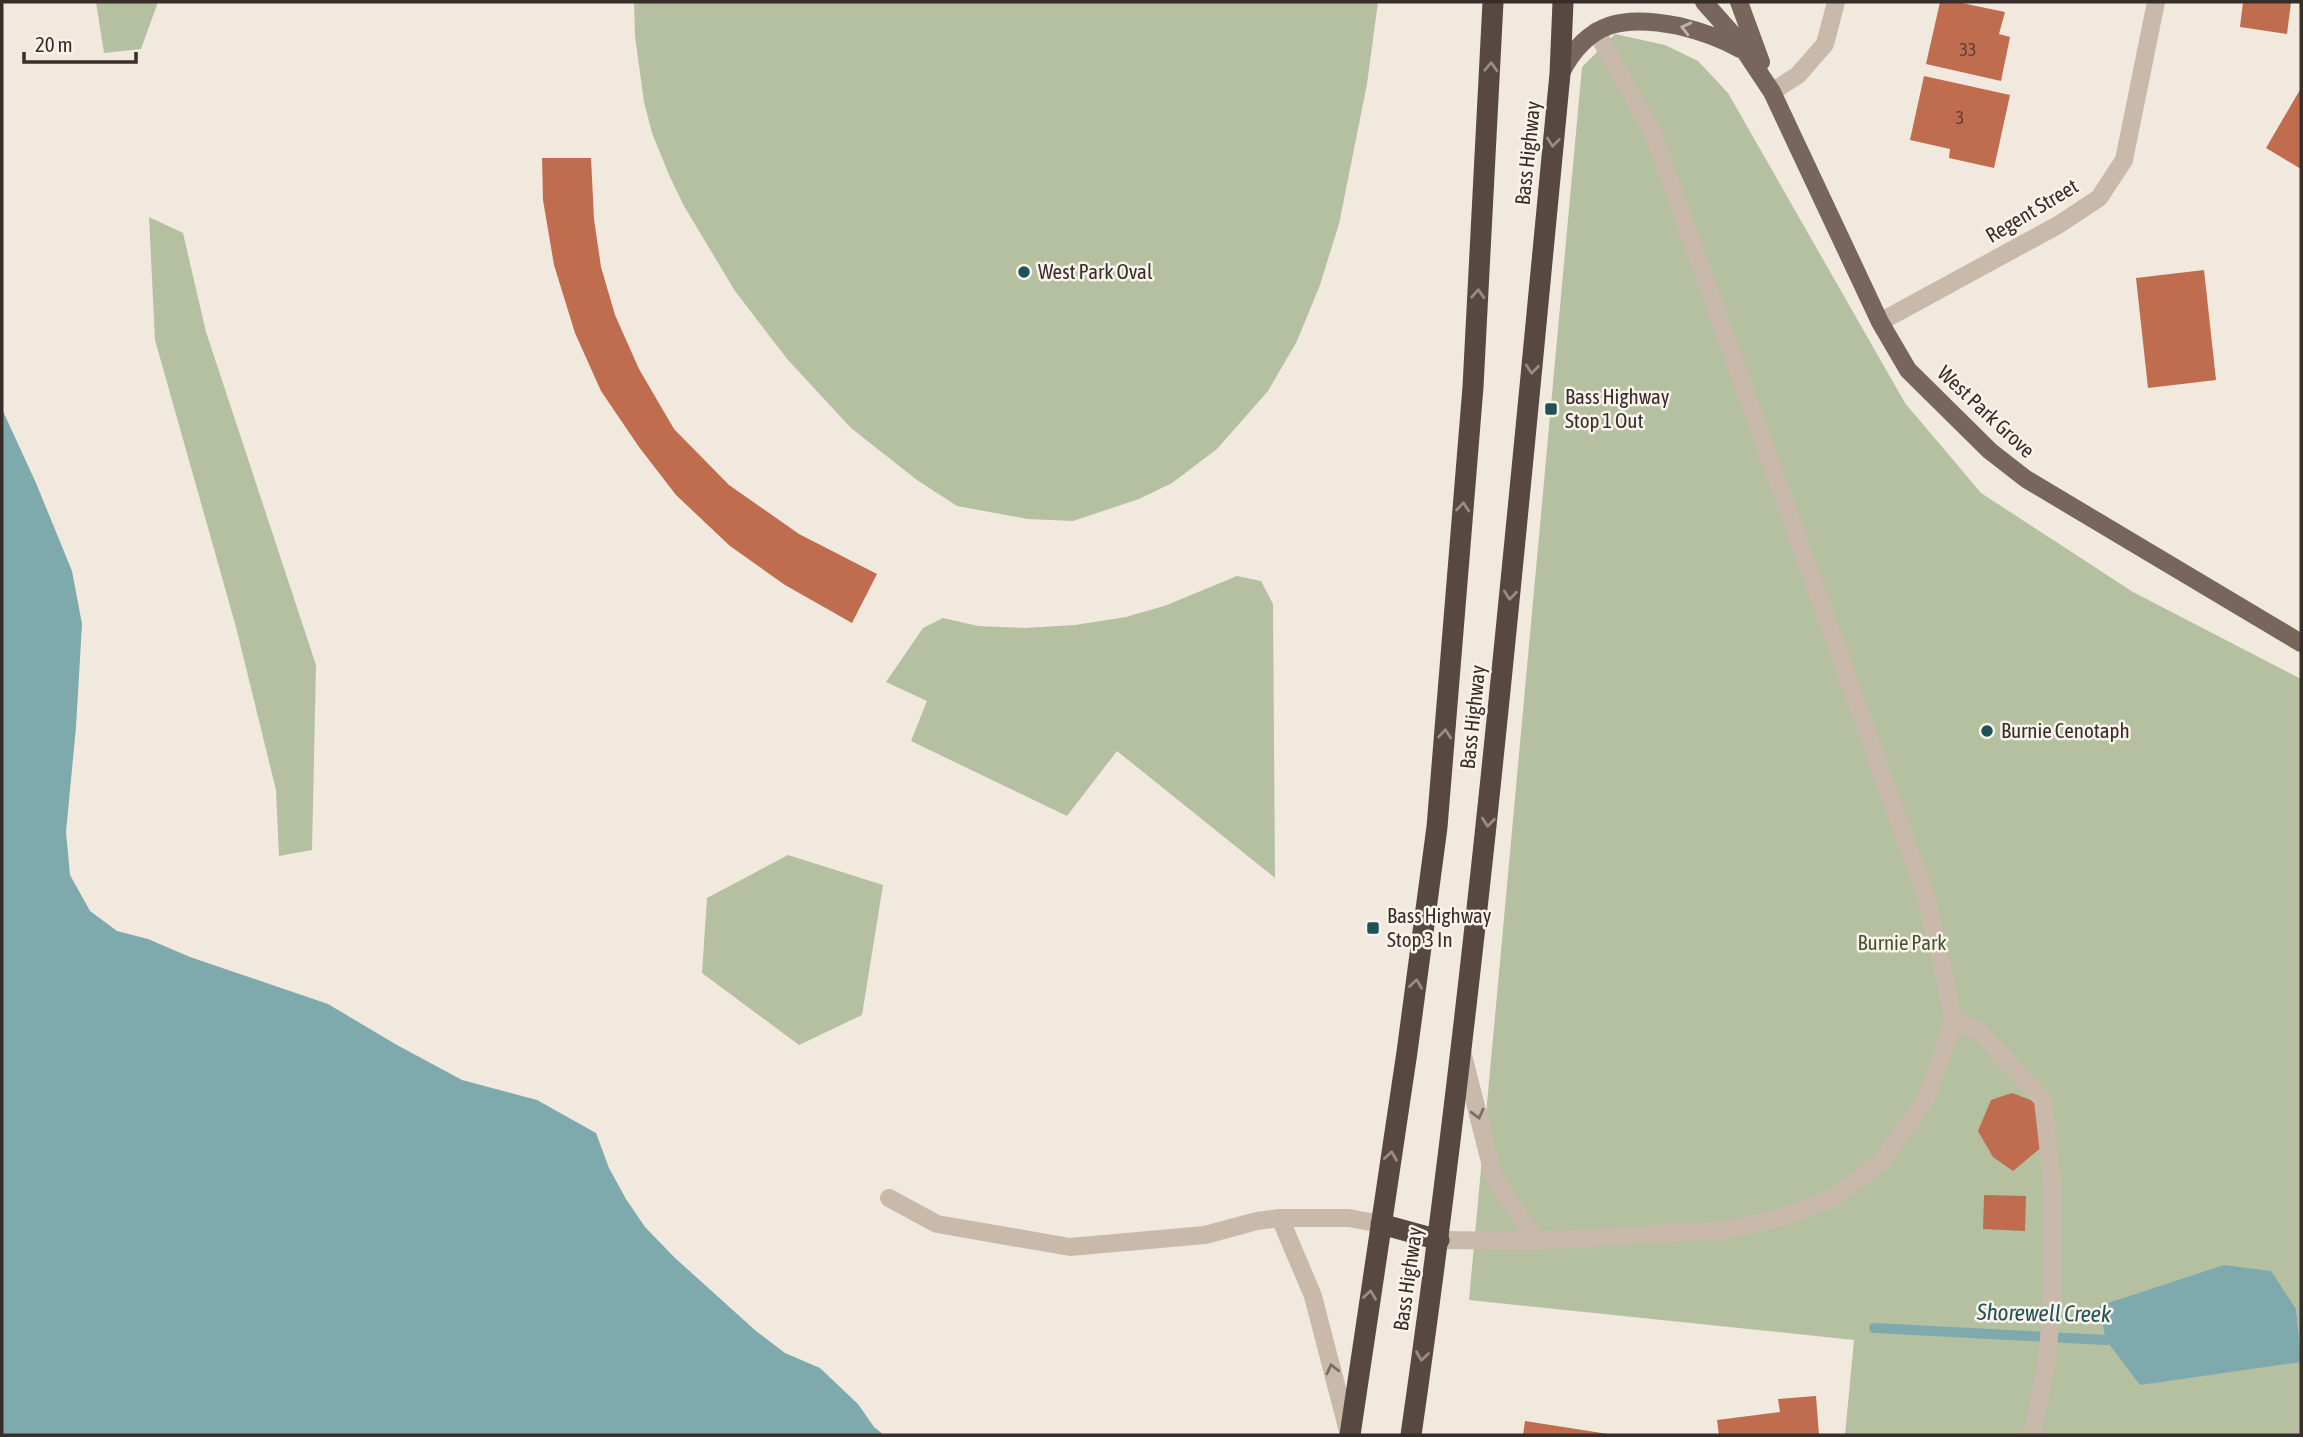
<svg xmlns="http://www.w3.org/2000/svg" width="2303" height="1437" font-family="'Asap Condensed',sans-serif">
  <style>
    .green { fill: #b4c09f }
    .water { fill: #7faaad }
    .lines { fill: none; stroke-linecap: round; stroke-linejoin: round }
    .stream { stroke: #7faaad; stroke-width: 10 }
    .building { fill: #c06c4e }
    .minor { stroke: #c9b9ab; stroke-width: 18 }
    .major { stroke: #78665c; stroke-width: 18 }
    .highway { stroke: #574941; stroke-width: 21 }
    .oneway { stroke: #bfb4ab }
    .oneway2 { stroke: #988d85 }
    .oneway3 { stroke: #796d64 }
    .poi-dot { fill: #215257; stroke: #f9f3eb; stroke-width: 2.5 }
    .labels { text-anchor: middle; stroke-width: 5; stroke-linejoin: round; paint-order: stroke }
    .number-label { font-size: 18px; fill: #593e33 }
    .street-label { font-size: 21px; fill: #372e2a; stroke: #f9f3eb }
    .poi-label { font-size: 21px; fill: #372e2a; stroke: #f9f3eb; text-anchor: start }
    .park-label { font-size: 21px; fill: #45542f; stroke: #f9f3eb }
    .water-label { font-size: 23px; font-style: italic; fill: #215257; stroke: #f9f3eb }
  </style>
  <rect width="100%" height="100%" fill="#f1e9de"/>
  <!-- green -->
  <path class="green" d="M 96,2 L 158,2 L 141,49 L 104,53 Z
    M 634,2 L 1378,2 L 1367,84 L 1339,224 L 1320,285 L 1297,341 L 1268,391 L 1217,449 L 1172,483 L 1139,499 L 1073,521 L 1028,519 L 957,506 L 917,480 L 851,428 L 788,360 L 735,291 L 684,206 L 669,175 L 652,133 L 644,102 L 635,36 Z
    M 1615,34 L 1665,45 L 1698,61 L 1728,93 L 1905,403 L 1981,493 L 2133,592 L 2301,679 L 2301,1435 L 1845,1435 L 1854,1340 L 1469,1300 L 1582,67 Z
    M 149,217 L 183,233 L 206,332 L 316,665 L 312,850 L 279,856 L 276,790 L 236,627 L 155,340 Z
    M 1237,576 L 1261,581 L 1273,604 L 1275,878 L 1117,751 L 1067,816 L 911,741 L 927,701 L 886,682 L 923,628 L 943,618 L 978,626 L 1025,628 L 1075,625 L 1126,617 L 1167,605 Z
    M 788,855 L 883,885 L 862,1015 L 799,1045 L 702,973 L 707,898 Z"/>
  <!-- water -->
  <path class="water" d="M 2,409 L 36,483 L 72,571 L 82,624 L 76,727 L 66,832 L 70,875 L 90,911 L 117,931 L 148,939 L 190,957 L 328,1004 L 397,1045 L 462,1080 L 537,1100 L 596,1133 L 609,1168 L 626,1199 L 645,1227 L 674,1257 L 756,1331 L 785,1353 L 820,1368 L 858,1404 L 874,1427 L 884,1435 L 2,1435 Z
    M 2224,1265 L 2271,1271 L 2296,1309 L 2301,1362 L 2140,1385 L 2106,1340 L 2099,1306 Z"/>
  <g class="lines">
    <!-- stream -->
    <path class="stream" d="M 1874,1328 L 2106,1340 L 2117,1337"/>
  </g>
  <!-- building -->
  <path class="building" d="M 1940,2 L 1957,2 L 2005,12 L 1999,34 L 2010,37 L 2001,81 L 1926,64 Z
    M 2243,2 L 2291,2 L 2287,34 L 2240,27 Z
    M 1924,76 L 2010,95 L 1994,168 L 1949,158 L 1950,149 L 1910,140 Z
    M 2301,88 L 2301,169 L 2266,148 Z
    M 542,158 L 591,158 L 594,219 L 601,267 L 615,315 L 639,369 L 674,429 L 729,485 L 799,534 L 877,574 L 852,623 L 785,585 L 730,546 L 676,495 L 639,447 L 601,391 L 575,333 L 554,265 L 543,200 Z
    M 2204,270 L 2216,380 L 2148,388 L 2136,278 Z
    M 2012,1093 L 2036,1102 L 2043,1146 L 2013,1171 L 1993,1157 L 1978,1131 L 1991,1100 Z
    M 1984,1195 L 2026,1196 L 2025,1231 L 1983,1229 Z
    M 1816,1396 L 1819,1435 L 1719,1435 L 1717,1420 L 1780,1412 L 1778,1399 Z
    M 1525,1421 L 1608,1434 L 1608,1435 L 1523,1435 Z"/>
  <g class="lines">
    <!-- minor -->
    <path class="minor" d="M 1772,92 L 1798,75 L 1825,44 L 1836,2
      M 1880,322 L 2058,225 L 2099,198 L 2124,160 L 2156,2
      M 1954,1020 L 1980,1032 L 2043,1100 L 2053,1189 L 2053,1290 L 2047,1361 L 2032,1435
      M 1463,1055 L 1494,1178 L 1536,1241
      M 889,1198 L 937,1224 L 1070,1247 L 1205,1235 L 1257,1221 L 1280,1218 L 1349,1218 L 1381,1224
      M 1280,1218 L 1313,1296 L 1349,1435
      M 1439,1240 L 1536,1241 L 1726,1230 L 1780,1218 L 1831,1199 L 1881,1162 L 1926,1099 L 1954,1020 L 1927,900 L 1653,133 L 1596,31"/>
    <!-- major -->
    <path class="major" d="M 1704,2 L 1736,38 L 1772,92 L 1880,322 L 1908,370 L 1990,451 L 2026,479 L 2301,643
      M 1739,2 L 1761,62
      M 1561,73 C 1588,20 1625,15 1679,26 C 1700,31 1721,38 1740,49"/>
    <!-- highway -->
    <path class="highway" d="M 1381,1224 L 1439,1240
      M 1350,1435 L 1407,1052 L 1437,827 L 1473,387 L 1493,2
      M 1411,1435 C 1476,983 1516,529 1560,74 L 1563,2"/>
  </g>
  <!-- one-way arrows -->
  <defs><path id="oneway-chevron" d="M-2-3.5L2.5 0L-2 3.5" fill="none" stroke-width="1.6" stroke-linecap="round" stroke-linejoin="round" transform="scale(1.75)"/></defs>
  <use class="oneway" href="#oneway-chevron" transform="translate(1686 28) rotate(-166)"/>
  <g class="oneway2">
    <use href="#oneway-chevron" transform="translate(1491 67) rotate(-87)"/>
    <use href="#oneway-chevron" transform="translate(1553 142) rotate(96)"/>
    <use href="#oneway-chevron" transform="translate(1478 294) rotate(-87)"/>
    <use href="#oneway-chevron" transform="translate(1532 369) rotate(96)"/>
    <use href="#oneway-chevron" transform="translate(1463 507) rotate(-85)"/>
    <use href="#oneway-chevron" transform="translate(1510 595) rotate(96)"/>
    <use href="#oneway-chevron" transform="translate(1445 734) rotate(-85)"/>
    <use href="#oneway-chevron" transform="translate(1488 822) rotate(96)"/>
    <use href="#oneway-chevron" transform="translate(1416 984) rotate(-82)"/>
    <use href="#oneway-chevron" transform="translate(1391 1156) rotate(-81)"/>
    <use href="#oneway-chevron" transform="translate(1370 1295) rotate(-82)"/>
    <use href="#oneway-chevron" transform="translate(1422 1356) rotate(98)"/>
  </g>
  <g class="oneway3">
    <use href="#oneway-chevron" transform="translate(1478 1114) rotate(76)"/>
    <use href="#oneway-chevron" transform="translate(1332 1369) rotate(-104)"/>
  </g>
  <!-- markers -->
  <g class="poi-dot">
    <circle cx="1024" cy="272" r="7"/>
    <rect x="1544" y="402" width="14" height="14" rx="3.5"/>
    <circle cx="1987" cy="731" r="7"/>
    <rect x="1366" y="921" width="14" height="14" rx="3.5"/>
  </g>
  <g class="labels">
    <!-- number labels -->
    <g class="number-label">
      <text x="1968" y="56">33</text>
      <text x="1960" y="124">3</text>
    </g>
    <!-- street labels -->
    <g class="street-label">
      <text transform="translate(1528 153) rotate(-84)" y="7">Bass Highway</text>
      <text transform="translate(2032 211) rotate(-31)" y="7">Regent Street</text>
      <text transform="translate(1986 412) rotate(43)" y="7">West Park Grove</text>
      <text transform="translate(1473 717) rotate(-84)" y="7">Bass Highway</text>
      <text transform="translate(1408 1279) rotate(-82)" y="7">Bass Highway</text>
    </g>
    <!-- poi labels -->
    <g class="poi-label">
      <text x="1038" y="279">West Park Oval</text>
      <text x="1565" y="404">Bass Highway<tspan x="1565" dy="24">Stop 1 Out</tspan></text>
      <text x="2001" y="738">Burnie Cenotaph</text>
      <text x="1387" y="923">Bass Highway<tspan x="1387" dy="24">Stop 3 In</tspan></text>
    </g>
    <!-- park labels -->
    <g class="park-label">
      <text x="1902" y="950">Burnie Park</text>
    </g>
    <!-- water labels -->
    <g class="water-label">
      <text transform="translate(2044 1313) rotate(1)" y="8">Shorewell Creek</text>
    </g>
  </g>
  <!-- border -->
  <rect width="2303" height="1437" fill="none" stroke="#372e2a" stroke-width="7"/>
  <!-- scale -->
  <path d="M24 52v10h112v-10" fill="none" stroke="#372e2a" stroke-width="3.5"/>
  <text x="35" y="52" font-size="21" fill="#372e2a" stroke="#f9f3eb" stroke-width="5" paint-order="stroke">20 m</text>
</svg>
